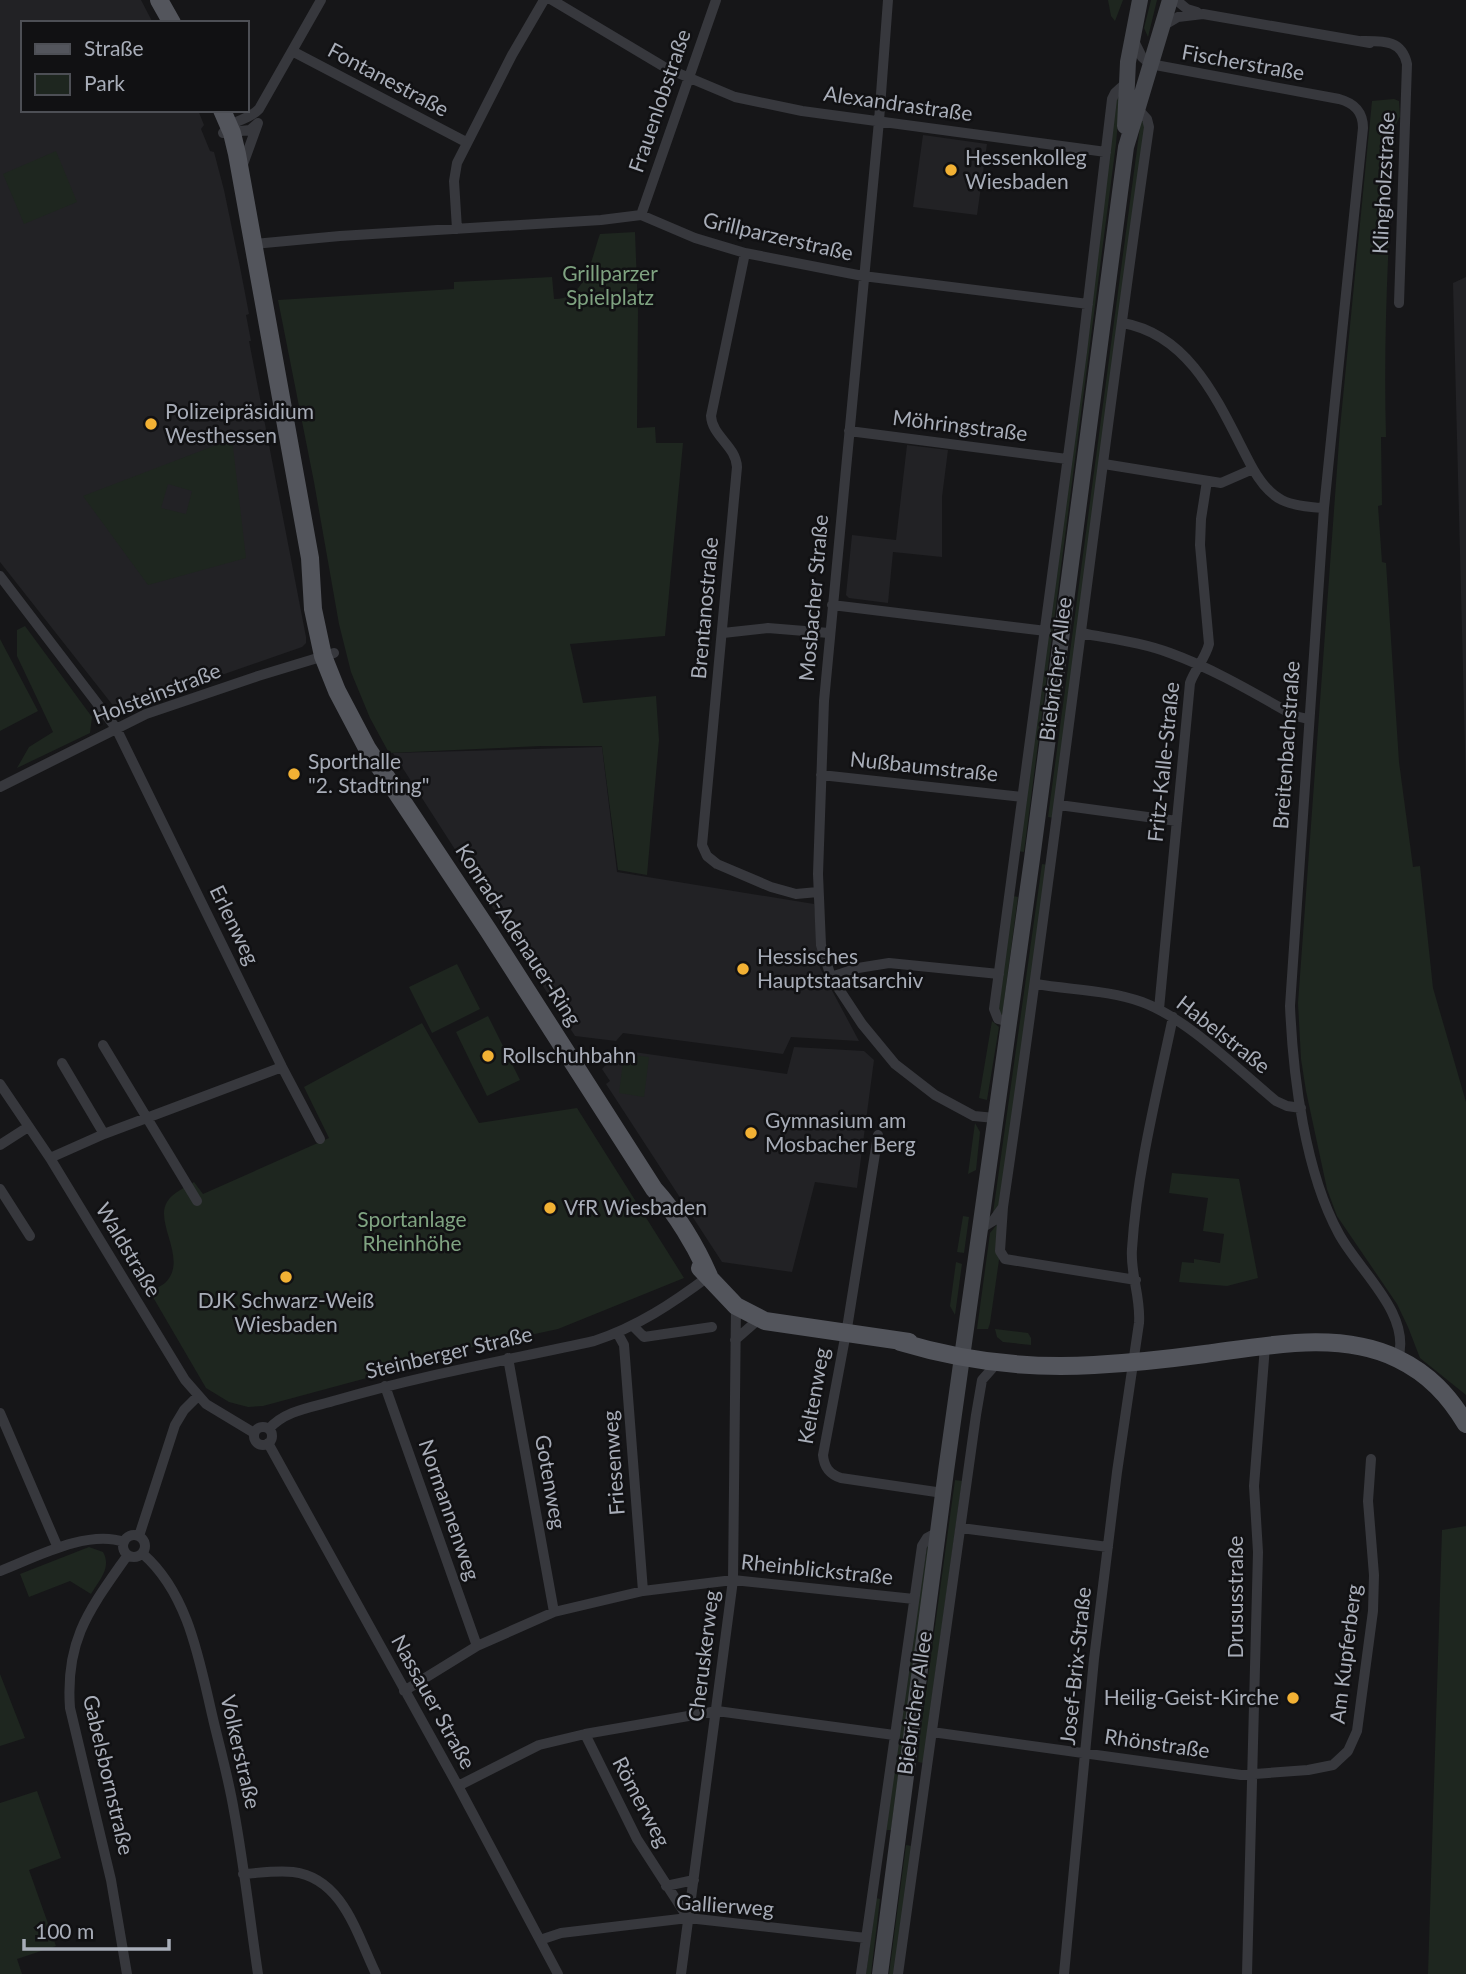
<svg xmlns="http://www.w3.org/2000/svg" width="1466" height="1974" font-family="Lato,sans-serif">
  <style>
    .built { fill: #222225 }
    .green { fill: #1e261f; fill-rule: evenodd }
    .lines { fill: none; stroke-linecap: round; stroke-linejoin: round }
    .street { stroke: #37383d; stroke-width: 10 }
    .secondary { stroke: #45474d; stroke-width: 16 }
    .primary { stroke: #53555c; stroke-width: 18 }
    .poi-dot { fill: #f2b134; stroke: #111113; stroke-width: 2.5 }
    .labels { text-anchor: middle; stroke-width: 5; stroke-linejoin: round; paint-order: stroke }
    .street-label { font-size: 21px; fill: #a8adb8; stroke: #111113 }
    .poi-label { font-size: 21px; fill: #a8adb8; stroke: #111113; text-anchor: start }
    .park-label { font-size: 21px; fill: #7fa381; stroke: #111113 }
  </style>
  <rect width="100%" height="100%" fill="#161618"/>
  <!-- built -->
  <path class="built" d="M 0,0 L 141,0 L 153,23 L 23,23 L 23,110 L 198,110 L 204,125 L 201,129 L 210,151 L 214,152 L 224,190 L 240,267 L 249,314 L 246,315 L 251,341 L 249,341 L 306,637 L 306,643 L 302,647 L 121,710 L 115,708 L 0,562 Z
    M 923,135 L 987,144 L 977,215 L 913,207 Z
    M 1466,277 L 1466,786 L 1453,283 Z
    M 907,445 L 948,450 L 942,497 L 942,557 L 893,552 L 888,603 L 849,598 L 846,595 L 852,535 L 896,540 Z
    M 602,747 L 617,872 L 814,904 L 820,968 L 859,1041 L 791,1037 L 783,1054 L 623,1033 L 616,1041 L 575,1036 L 393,753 Z
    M 794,1047 L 864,1051 L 874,1060 L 857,1188 L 815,1182 L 792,1272 L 722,1262 L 606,1084 L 610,1081 L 602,1069 L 620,1050 L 787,1074 Z"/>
  <!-- green -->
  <path class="green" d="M 1108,0 L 1123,0 L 1115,21 L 1111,16 Z
    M 1151,0 L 1157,0 L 1148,37 L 1144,28 Z
    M 1120,96 L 1116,144 L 1024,852 L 1018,851 L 1115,97 Z
    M 1394,99 L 1399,101 L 1400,116 L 1395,127 C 1389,230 1383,333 1386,437 L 1381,437 L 1382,505 L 1378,506 L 1382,562 L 1386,563 L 1399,762 L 1413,867 L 1420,866 L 1433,988 L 1466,1102 L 1466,1395 L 1420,1358 L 1408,1327 L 1397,1304 L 1337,1216 L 1327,1189 L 1306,1091 L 1301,1059 L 1298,1003 L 1340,428 L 1372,101 Z
    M 1141,119 L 1146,124 L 1055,818 L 1048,817 Z
    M 56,151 L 77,202 L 24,224 L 3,174 Z
    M 635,232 L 638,311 L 637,428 L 655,427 L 656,443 L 683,443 L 665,636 L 570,644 L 583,703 L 656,696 L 659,740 L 647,875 L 618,870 L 602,746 L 541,746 L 389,753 L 370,718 L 351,672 L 339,624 L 314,482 L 278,300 L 454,289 L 454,282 L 552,277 L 554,299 C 586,300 591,259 600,234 Z
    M 232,439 L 246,558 L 148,585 L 83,496 ZM 168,484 L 192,491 L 186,514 L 161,508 Z
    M 25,626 L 92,717 L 90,733 L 17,768 L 29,747 L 53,732 L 17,656 L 17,630 Z
    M 0,639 L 38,711 L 0,731 Z
    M 1042,864 L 1049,865 L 1000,1206 L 993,1213 Z
    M 1013,896 L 1018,897 L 1002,1017 L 998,1014 Z
    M 457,964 L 480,1009 L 432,1033 L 409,987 Z
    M 488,1016 L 520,1080 L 487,1096 L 456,1032 Z
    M 992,1021 L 999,1027 L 987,1100 L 979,1098 Z
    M 422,1023 L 479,1123 L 577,1108 L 684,1278 L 558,1329 L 384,1366 L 389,1372 L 263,1406 L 248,1407 L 229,1402 L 206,1388 L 150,1292 C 155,1289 161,1286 165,1283 C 189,1260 154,1223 167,1202 C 172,1193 186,1187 194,1182 L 203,1194 L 329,1138 L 304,1087 Z
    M 624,1054 L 649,1057 L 644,1097 L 619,1093 Z
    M 975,1123 L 980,1132 L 976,1170 L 968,1174 Z
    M 1172,1173 L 1239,1179 L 1258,1278 L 1227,1286 L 1179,1282 L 1182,1262 L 1194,1263 L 1194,1259 L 1220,1263 L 1224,1234 L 1203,1231 L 1208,1198 L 1169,1193 Z
    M 963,1216 L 969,1217 L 964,1253 L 957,1252 Z
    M 999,1222 L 999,1260 L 990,1323 L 988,1329 L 977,1329 L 990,1233 Z
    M 956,1262 L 962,1264 L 955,1315 L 950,1306 Z
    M 995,1329 L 1028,1333 L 1031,1338 L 1031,1345 L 1003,1342 L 997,1337 Z
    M 955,1480 L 962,1481 L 923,1763 L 918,1762 L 920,1736 Z
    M 1466,1526 L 1466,1974 L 1428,1974 L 1442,1530 Z
    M 928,1541 L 930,1542 L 891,1830 L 886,1830 L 915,1616 Z
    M 89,1547 L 103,1552 C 112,1568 99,1580 91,1594 L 70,1581 L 29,1597 L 20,1574 Z
    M 0,1674 L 25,1738 L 0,1746 Z
    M 37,1791 L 61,1858 L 29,1870 L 56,1946 L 17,1959 L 22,1974 L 0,1974 L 0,1803 Z
    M 906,1845 L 912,1846 L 894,1974 L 889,1974 Z
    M 876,1898 L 880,1899 L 871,1974 L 866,1974 Z"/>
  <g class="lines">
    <!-- street -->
    <path class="street" d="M 552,0 L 666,68 L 735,97 L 802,111 L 1106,152
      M 888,0 L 879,121 L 824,701 L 818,874 L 821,945 L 831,977 L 862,1024 L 895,1064 L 935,1095 L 974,1116 L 995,1118
      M 1176,0 L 1187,9 L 1197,12
      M 1161,27 L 1178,17 L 1203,14 L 1370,43
      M 1133,39 L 1142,57 L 1150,64 L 1339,99 C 1354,103 1363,111 1363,128 L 1324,508 L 1290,1006 C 1293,1077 1305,1172 1339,1234 C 1359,1271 1412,1314 1398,1359
      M 1363,41 C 1384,41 1402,40 1407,64 L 1399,303
      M 292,51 L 466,142
      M 258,123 L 250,130 L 223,133 C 232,119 248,121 259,109 L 321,0
      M 242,167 L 258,123
      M 641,215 L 716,0
      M 457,229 L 454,181 L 457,163 L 512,55 L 544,0
      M 253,244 L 340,236 L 601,220 L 641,215 L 695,238 L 745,253 L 863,276 L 1088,304
      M 745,253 L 711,416 C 712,436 736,446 737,467 L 702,845 L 707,856 L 717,864 L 771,887 L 796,894 L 818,892
      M 1123,323 C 1195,336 1222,412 1253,469
      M 849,431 L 1067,459
      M 1104,464 L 1221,483 L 1253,469 C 1272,502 1288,506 1324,508
      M 0,576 L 116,728 L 282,1067 L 320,1139
      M 832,605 L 1046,631
      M 723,633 L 768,628 L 829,633
      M 1081,633 C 1111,639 1141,642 1170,653 C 1214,669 1254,693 1295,716 L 1308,719
      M 821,775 L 1022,797
      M 0,787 L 146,714 L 258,676 L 334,653
      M 1059,805 L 1177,821
      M 831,977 L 858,968 L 889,963 L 999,974
      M 1036,984 C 1071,990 1109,990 1142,1002 C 1188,1019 1237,1069 1276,1101 L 1287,1106 L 1301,1108
      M 1159,1009 L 1190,683 C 1195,669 1205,659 1209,644 L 1200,545 L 1201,519 L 1207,481
      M 1010,1022 L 998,1019 L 994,1009 L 1082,352 L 1112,99 L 1115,93 L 1127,82
      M 103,1045 L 197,1201
      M 62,1063 L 104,1134
      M 0,1084 L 50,1158 L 185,1380 L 206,1404 L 254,1433
      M 878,1135 L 848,1322 L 823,1455 C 824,1467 829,1474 841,1478 L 943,1493
      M 0,1145 L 28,1127
      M 50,1158 L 104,1134 L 282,1067
      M 0,1189 L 30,1236
      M 980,1229 L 993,1221 L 1003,1207
      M 1136,1280 L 1005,1259 L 1000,1251 L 1003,1207 C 1056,848 1097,486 1149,127 L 1147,119 L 1137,108
      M 633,1326 L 644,1337 L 712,1327
      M 618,1334 L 624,1345 L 643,1591
      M 735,1340 L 759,1319
      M 508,1358 L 554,1612
      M 385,1386 L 477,1646
      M 0,1413 L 58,1548
      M254 1436a9 9 0 1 1 18 0a9 9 0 1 1-18 0Z
      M 269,1429 C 285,1410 314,1407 337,1400 C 422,1375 508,1360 594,1341 C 637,1327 673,1303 709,1276
      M 268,1443 L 458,1786 L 558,1974
      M 961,1528 L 1108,1547
      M123 1546a11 11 0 1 1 22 0a11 11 0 1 1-22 0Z
      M 139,1536 L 175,1425 L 184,1410 L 198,1396
      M 143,1554 C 190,1595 200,1665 214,1723 C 221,1752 229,1781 234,1811 C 244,1865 250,1920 258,1974
      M 0,1571 C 34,1558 87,1529 124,1542
      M 404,1691 L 477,1646 L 554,1612 L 643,1591 L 733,1580 L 914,1599
      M 932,1732 L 1241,1775 L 1308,1770 L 1333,1765 L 1348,1751 L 1357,1731 L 1373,1611 L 1374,1575 L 1368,1501 L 1371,1459
      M 585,1734 L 637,1839 L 688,1918
      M 458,1786 L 539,1745 L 585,1734 L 717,1711 L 894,1735
      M 243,1874 C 259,1873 277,1870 293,1872 C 343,1878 357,1935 376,1974
      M 666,1886 L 694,1880
      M 540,1940 L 561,1933 L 688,1918 L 866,1938
      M 127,1974 L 111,1880 L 70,1708 C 65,1639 90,1609 127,1556
      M 681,1974 L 733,1580 L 736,1306
      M 861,1974 L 922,1546 L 927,1538 L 940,1531
      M 898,1974 L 976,1415 L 982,1380 L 997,1363
      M 1064,1974 L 1094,1659 L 1117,1472 L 1139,1323 C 1141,1297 1130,1274 1132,1249 C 1137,1171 1157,1093 1173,1017
      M 1247,1974 L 1258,1552 L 1254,1486 L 1265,1346"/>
    <!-- secondary -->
    <path class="secondary" d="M 1125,126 L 1128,62 L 1140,0
      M 880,1974 L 946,1471 L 1032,859 L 1126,147 L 1170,0"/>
    <!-- primary -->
    <path class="primary" d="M 159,0 L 172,23
      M 222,110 L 232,133 L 237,154 L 310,558 L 313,609 L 323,656 L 337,691 L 367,748 L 488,930 L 654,1189 C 676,1213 696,1246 709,1276
      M 700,1268 L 736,1306 L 765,1321 L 909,1342
      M 900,1342 C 963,1361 1028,1369 1094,1365 C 1131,1363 1168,1359 1205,1354 C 1266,1346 1340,1330 1398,1359 C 1429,1374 1449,1396 1466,1424"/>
  </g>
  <!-- markers -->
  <g class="poi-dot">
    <circle cx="951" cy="170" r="7"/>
    <circle cx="151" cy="424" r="7"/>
    <circle cx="294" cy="774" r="7"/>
    <circle cx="743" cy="969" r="7"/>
    <circle cx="488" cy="1056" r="7"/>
    <circle cx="751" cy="1133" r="7"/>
    <circle cx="550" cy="1208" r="7"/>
    <circle cx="286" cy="1277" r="7"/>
    <circle cx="1293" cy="1698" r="7"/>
  </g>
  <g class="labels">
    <!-- street labels -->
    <g class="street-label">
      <text transform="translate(1243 63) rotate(10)" y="7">Fischerstraße</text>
      <text transform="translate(388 80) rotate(28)" y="7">Fontanestraße</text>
      <text transform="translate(660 101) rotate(-71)" y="7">Frauenlobstraße</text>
      <text transform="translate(898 104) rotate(8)" y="7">Alexandrastraße</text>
      <text transform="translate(1384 183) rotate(-87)" y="7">Klingholzstraße</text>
      <text transform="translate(778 237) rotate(13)" y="7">Grillparzerstraße</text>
      <text transform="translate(960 426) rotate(7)" y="7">Möhringstraße</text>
      <text transform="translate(814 598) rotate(-85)" y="7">Mosbacher Straße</text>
      <text transform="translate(705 608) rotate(-85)" y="7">Brentanostraße</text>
      <text transform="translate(1056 669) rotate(-83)" y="7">Biebricher Allee</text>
      <text transform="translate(157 694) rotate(-21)" y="7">Holsteinstraße</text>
      <text transform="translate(1287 745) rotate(-86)" y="7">Breitenbachstraße</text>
      <text transform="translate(1164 762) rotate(-84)" y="7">Fritz-Kalle-Straße</text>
      <text transform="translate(924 767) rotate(6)" y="7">Nußbaumstraße</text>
      <text transform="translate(234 925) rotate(64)" y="7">Erlenweg</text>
      <text transform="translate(518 935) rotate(57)" y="7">Konrad-Adenauer-Ring</text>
      <text transform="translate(1223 1035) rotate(38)" y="7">Habelstraße</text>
      <text transform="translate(128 1250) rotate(59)" y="7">Waldstraße</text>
      <text transform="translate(449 1353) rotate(-13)" y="7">Steinberger Straße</text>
      <text transform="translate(814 1396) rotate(-80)" y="7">Keltenweg</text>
      <text transform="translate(614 1463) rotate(-94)" y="7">Friesenweg</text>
      <text transform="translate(550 1482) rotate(80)" y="7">Gotenweg</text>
      <text transform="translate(449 1510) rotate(71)" y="7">Normannenweg</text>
      <text transform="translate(817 1570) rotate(6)" y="7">Rheinblickstraße</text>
      <text transform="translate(1236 1597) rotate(-90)" y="7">Drususstraße</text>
      <text transform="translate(1346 1654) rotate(-83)" y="7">Am Kupferberg</text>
      <text transform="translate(704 1656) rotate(-83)" y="7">Cheruskerweg</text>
      <text transform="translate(1076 1666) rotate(-84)" y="7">Josef-Brix-Straße</text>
      <text transform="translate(433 1702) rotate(61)" y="7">Nassauer Straße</text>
      <text transform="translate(915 1703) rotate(-82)" y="7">Biebricher Allee</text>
      <text transform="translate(1157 1744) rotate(8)" y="7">Rhönstraße</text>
      <text transform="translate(240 1752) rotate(77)" y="7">Volkerstraße</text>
      <text transform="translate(108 1775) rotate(77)" y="7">Gabelsbornstraße</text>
      <text transform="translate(641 1802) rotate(62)" y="7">Römerweg</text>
      <text transform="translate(725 1906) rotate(4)" y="7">Gallierweg</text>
    </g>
    <!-- poi labels -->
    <g class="poi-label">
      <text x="965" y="165">Hessenkolleg<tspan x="965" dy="24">Wiesbaden</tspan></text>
      <text x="165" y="419">Polizeipräsidium<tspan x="165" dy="24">Westhessen</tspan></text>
      <text x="308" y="769">Sporthalle<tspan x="308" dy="24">"2. Stadtring"</tspan></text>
      <text x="757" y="964">Hessisches<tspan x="757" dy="24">Hauptstaatsarchiv</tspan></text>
      <text x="502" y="1063">Rollschuhbahn</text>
      <text x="765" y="1128">Gymnasium am<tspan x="765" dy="24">Mosbacher Berg</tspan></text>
      <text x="564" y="1215">VfR Wiesbaden</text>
      <text x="286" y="1308" text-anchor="middle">DJK Schwarz-Weiß<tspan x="286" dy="24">Wiesbaden</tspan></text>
      <text x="1279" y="1705" text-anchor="end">Heilig-Geist-Kirche</text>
    </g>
    <!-- park labels -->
    <g class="park-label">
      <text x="610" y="281">Grillparzer<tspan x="610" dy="24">Spielplatz</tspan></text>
      <text x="412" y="1227">Sportanlage<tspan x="412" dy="24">Rheinhöhe</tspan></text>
    </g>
  </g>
  <!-- legend -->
  <rect x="21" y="21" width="228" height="91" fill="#111113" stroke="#4d4f55" stroke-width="2"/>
  <rect x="35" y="44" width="35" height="10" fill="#53555c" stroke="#4d4f55" stroke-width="2"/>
  <text x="84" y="56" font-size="21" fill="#a8adb8">Straße</text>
  <rect x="35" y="74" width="35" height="21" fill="#1e261f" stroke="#4d4f55" stroke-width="2"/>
  <text x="84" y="91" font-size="21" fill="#a8adb8">Park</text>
  <!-- scale -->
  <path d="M24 1939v10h145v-10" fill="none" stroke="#a8adb8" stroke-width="3.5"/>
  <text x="35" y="1939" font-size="21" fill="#a8adb8" stroke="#111113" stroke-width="5" paint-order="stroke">100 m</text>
</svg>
